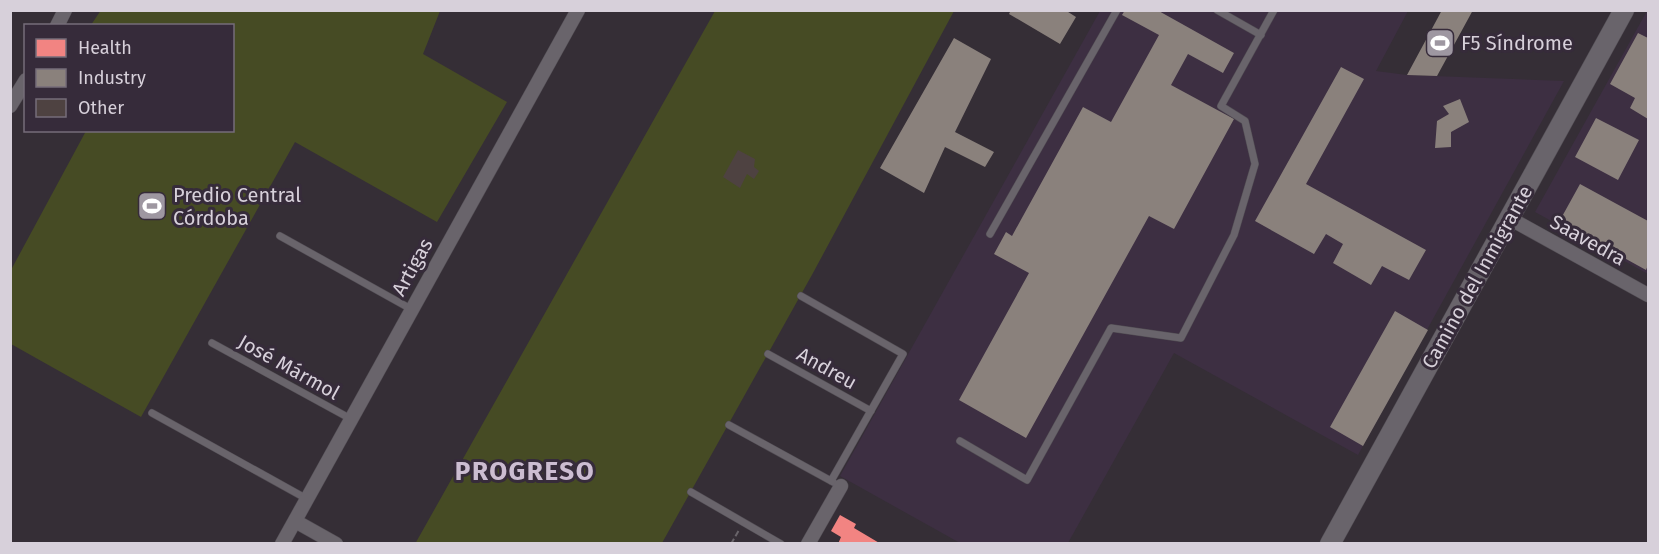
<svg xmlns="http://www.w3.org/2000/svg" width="1659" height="554" font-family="'Fira Sans',sans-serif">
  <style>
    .built { fill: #3d2f42 }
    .green { fill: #464b24 }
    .health { fill: #f28482 }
    .industry { fill: #8a817c }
    .building { fill: #4e4241 }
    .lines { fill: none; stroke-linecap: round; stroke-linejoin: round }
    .lane-casing { stroke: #514c53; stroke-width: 8 }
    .street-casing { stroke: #514c53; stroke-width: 15 }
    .secondary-casing { stroke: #514c53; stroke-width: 21 }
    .path { stroke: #69646a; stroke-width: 2; stroke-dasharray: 6 3; stroke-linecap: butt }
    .lane { stroke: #69646b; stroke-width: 7 }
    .street { stroke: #69646b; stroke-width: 14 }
    .secondary { stroke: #69646b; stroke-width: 20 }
    .labels { text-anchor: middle; stroke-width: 6; stroke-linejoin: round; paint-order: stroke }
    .poi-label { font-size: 20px; fill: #d7d0da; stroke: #362b3a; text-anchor: start }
    .street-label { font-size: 20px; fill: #d7d0da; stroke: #362b3a }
    .district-label { font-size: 26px; font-weight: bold; letter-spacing: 1.5px; fill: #ccbdd1; stroke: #362b3a }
  </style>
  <rect width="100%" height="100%" fill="#352e36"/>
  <!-- built -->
  <path class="built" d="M 1100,11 L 1408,11 L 1376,71 L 1407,75 L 1564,81 L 1358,455 L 1174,353 L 1068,543 L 960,543 L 840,476 Z
    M 1647,11 L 1648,11 L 1648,274 L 1535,212 Z"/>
  <!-- green -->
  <path class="green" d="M 101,10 L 440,11 L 423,54 L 507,102 L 437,222 L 295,142 L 141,417 L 11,344 L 11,270 L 86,131 L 232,130 L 232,26 L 91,25 Z
    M 715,11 L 954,11 L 813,273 L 662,543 L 415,544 Z"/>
  <!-- health -->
  <path class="health" d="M 840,515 L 856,524 L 854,528 L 881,544 L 838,544 L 841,537 L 831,531 Z"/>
  <!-- industry -->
  <path class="industry" d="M 1011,10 L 1065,10 L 1076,17 L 1060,44 L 1009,14 Z
    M 1125,10 L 1157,10 L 1234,53 L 1223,73 L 1188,54 L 1171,85 L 1234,119 L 1174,229 L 1149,216 L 1026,438 L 959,400 L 1029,273 L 994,254 L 1006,232 L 1012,236 L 1083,107 L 1111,122 L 1159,35 L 1122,15 Z
    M 1442,10 L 1473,10 L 1437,76 L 1407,75 Z
    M 1638,33 L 1648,38 L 1648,119 L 1630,108 L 1635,98 L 1610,84 Z
    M 954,38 L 991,59 L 955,132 L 994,152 L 985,167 L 945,147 L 924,193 L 880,168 Z
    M 1341,67 L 1364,79 L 1306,184 L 1426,250 L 1409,280 L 1382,266 L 1371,285 L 1333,263 L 1343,244 L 1326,234 L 1314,254 L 1255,221 Z
    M 1460,99 L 1469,122 L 1451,132 L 1451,147 L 1435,148 L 1437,121 L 1449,114 L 1443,106 Z
    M 1596,118 L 1639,140 L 1618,180 L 1575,157 Z
    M 1580,184 L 1648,221 L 1648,265 L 1646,270 L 1559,222 Z
    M 1395,311 L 1428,330 L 1363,446 L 1330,427 Z"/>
  <!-- building -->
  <path class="building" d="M 738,150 L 755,159 L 754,167 L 759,171 L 754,179 L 747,174 L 740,188 L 723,177 Z"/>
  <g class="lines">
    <!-- lane casing -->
    <g class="lane-casing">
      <path id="lane" d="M 1217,10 L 1261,35
        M 990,234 L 1117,10
        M 280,236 L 411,309
        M 801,296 L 903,354 L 831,481
        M 212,343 L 351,419
        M 768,354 L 871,411
        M 152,413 L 307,499
        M 729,425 L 833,482
        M 960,441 L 1027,480 L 1111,328 L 1181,338 L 1234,235 L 1255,164 L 1245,121 L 1221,106 L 1274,10
        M 691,492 L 781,544"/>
    </g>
    <!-- street casing -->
    <g class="street-casing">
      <path id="street" d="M 57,26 L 65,10
        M 10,106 L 26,80
        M 1509,218 L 1648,295
        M 295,521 L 336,544
        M 282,544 L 578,10
        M 808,544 L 841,486"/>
    </g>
    <!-- secondary casing -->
    <g class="secondary-casing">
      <path id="secondary" d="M 1330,544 L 1624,10"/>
    </g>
    <!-- path -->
    <path class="path" d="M 731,544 L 739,530"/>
    <!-- lane -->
    <use href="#lane" class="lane"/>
    <!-- street -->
    <use href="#street" class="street"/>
    <!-- secondary -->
    <use href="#secondary" class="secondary"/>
  </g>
  <!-- icons -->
  <defs>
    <g id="stadium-square" transform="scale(1.5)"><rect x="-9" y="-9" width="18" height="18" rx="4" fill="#9e97a1" stroke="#362b3a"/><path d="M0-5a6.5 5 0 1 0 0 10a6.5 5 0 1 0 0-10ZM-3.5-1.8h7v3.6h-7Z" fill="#fff"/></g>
  </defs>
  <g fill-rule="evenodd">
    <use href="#stadium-square" x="1440" y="43"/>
    <use href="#stadium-square" x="152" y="206"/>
  </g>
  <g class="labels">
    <!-- poi labels -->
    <g class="poi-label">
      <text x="1461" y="50">F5 Síndrome</text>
      <text x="173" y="202">Predio Central<tspan x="173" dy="23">Córdoba</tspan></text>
    </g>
    <!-- street labels -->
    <g class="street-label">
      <text transform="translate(1588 240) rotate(29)" y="7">Saavedra</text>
      <text transform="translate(412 267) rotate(-61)" y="7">Artigas</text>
      <text transform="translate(1477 277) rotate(-61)" y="7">Camino del Inmigrante</text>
      <text transform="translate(289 367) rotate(29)" y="7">José Mármol</text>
      <text transform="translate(827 368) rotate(29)" y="7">Andreu</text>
    </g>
    <!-- district labels -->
    <g class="district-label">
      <text x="525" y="480">PROGRESO</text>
    </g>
  </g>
  <!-- border -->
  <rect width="1659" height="554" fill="none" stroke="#d7d0da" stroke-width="24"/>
  <!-- legend -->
  <rect x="24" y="24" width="210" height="108" fill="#362b3a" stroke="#766d7a" stroke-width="1.5"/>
  <rect x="36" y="39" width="30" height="18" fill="#f28482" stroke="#766d7a" stroke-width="1.5"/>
  <text x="78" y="54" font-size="18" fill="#d7d0da">Health</text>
  <rect x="36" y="69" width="30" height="18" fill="#8a817c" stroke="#766d7a" stroke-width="1.5"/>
  <text x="78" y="84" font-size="18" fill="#d7d0da">Industry</text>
  <rect x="36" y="99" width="30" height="18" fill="#4e4241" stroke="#766d7a" stroke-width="1.5"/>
  <text x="78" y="114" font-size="18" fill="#d7d0da">Other</text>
</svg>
